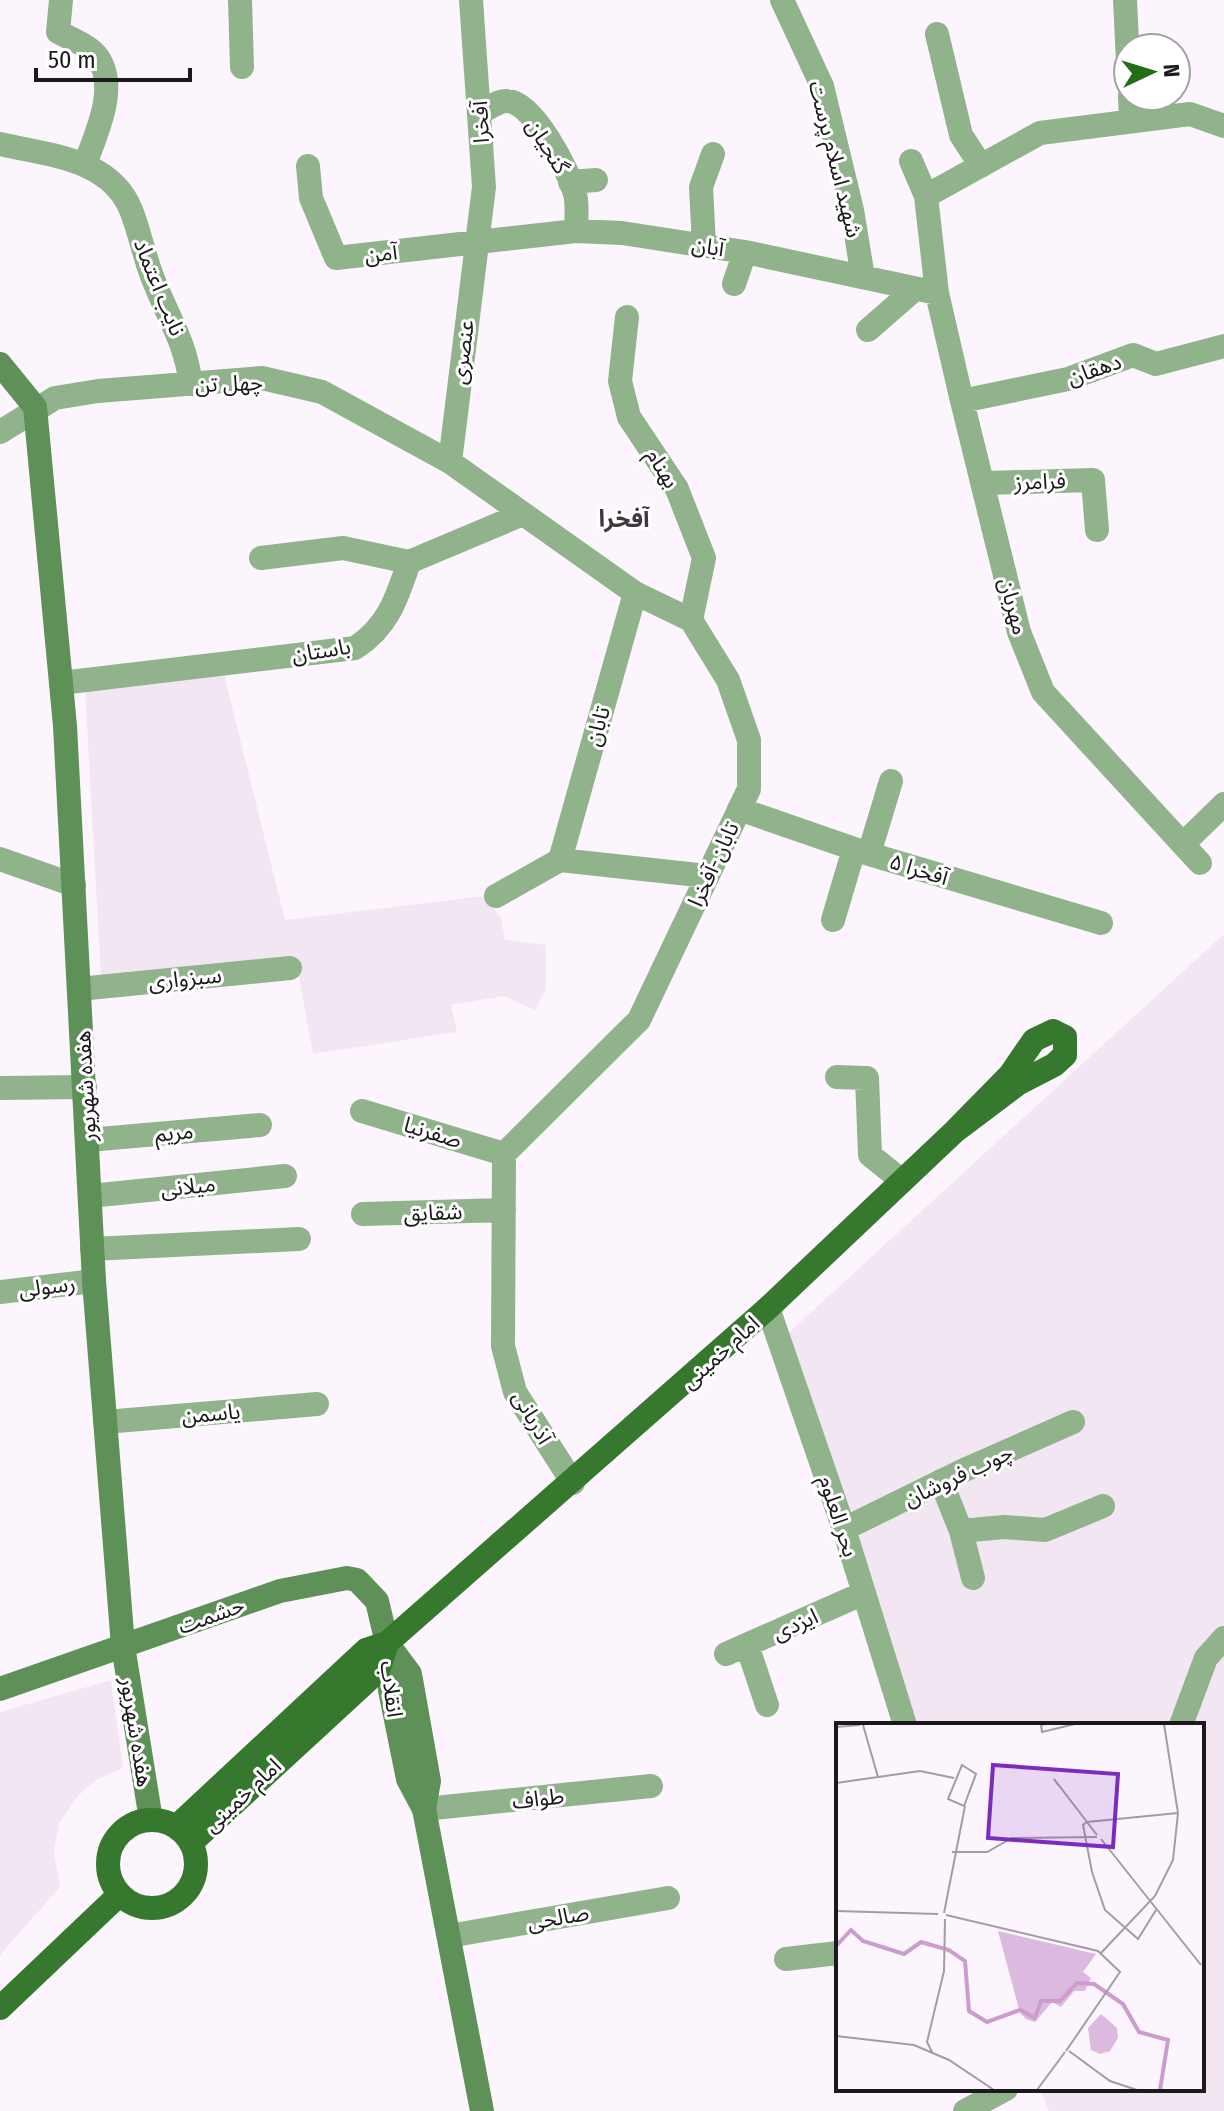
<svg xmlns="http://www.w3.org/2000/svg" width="1224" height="2111" font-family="'Fira Sans Condensed','Noto Sans Arabic',sans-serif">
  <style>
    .built { fill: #f3e6f3 }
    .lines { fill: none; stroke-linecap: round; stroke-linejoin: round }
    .minor { stroke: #91b38c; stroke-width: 24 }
    .secondary { stroke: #5e9157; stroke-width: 24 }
    .primary { stroke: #36782e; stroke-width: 24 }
    .labels { text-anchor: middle; stroke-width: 6; stroke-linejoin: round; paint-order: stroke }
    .street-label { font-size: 22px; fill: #1b191b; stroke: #fff }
    .neighbourhood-label { font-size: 24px; font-weight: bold; fill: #3f393f; stroke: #fff }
    .inset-river { fill: none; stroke: #cc9ccf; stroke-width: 4 }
    .inset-road { fill: none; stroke: #a39da3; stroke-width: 2 }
    .view { fill: #7b2cbf; fill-opacity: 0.15; stroke: #7b2cbf; stroke-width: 4 }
    .inset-edge { fill: none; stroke: #1b191b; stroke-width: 4 }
  </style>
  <rect width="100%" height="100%" fill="#fdf5fd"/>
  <!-- built -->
  <path class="built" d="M 224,674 L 285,920 L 484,896 L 501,918 L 505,940 L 546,945 L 546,989 L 535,1010 L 504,996 L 451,1005 L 457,1032 L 313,1054 L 296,962 L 101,979 L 85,688 Z
    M 1224,934 L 1224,2111 L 1049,2111 L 1040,2089 L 1202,2089 L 1202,1725 L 916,1725 L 784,1337 Z
    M 111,1680 L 123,1768 L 96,1780 L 79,1795 L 59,1823 L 54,1852 L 60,1887 L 0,1955 L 0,1712 Z"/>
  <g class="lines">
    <!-- minor -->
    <path class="minor" d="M 61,0 L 58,32 C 69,38 88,45 96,55 C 120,85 96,134 85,164
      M 240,0 L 242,67
      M 782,0 L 822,86 L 852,210 L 863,277
      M 1125,0 L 1128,62
      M 937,34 L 961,135 L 981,166
      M 1130,96 L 1131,121
      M 480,113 C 489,108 499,100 508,101 C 534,103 569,171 575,194 C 578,205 576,220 576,231
      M 0,144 C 47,155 110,158 131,210 C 141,235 145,262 156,286 C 171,323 185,342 191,384
      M 911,161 L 926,196
      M 308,166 L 311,198 L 336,258 L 576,231 L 622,233 L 745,252 L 937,293
      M 570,182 L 596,180
      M 704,245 L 701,187 L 713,154
      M 734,284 L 745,252
      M 627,317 L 620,381 L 629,417 L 677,489 L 704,558 L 691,620
      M 868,330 L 915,289
      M 962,401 L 1068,379 L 1133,355 L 1156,364 L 1224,346
      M 0,432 L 55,398 L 98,391 L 262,378 L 322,392 L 450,462 L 635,593 L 691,620 L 728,680 L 749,740 L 749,789 L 639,1020 L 504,1154 L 503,1346 L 515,1392 L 573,1483
      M 450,462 L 484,187 L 471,0
      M 985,483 L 1093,480 L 1097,530
      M 261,558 L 343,548 L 409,562
      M 61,683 L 355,648 C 388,627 397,598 409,562 L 523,514
      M 739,809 L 869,854 L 1101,923
      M 1183,844 L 1224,804
      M 869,854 L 891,781
      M 0,859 L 74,885
      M 560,860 L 635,593
      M 560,860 L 707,876
      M 1200,863 L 1043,692 L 1019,632 L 962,401 L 937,293 L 926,196 L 1040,133 L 1190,114 L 1224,126
      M 496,896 L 560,860
      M 833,920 L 854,849
      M 79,989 L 290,968
      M 837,1077 L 867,1078 L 870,1155 L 901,1180
      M 0,1088 L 85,1087
      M 362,1111 L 504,1154
      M 88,1140 L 260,1125
      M 90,1196 L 285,1176
      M 363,1214 L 504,1210
      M 92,1249 L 299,1239
      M 0,1292 L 94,1281
      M 768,1308 L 844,1529 L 905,1725
      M 105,1422 L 317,1404
      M 941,1481 L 961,1531 L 973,1578
      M 844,1529 L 962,1471 L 1073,1422
      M 961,1531 L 1004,1527 L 1045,1530 L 1103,1506
      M 747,1645 L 767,1705
      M 726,1654 L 864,1593
      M 1181,1725 L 1206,1658 L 1224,1638
      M 424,1809 L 651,1786
      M 449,1936 L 668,1898
      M 786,1959 L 838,1953
      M 965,2111 L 1006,2089"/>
    <!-- secondary -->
    <path class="secondary" d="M 0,364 L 35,407 L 65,726 L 94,1281 L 123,1646 L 151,1820
      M 387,1643 L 410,1674 L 429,1781 L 424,1809
      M 0,1689 L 280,1591 L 347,1578 L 357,1580 L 377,1601 L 387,1643 L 390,1690 L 408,1779 L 424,1809 L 482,2111"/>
    <!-- primary -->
    <path class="primary" d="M108 1864a44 44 0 1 1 88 0a44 44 0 1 1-88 0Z
      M 176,1827 L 366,1650 L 387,1643 L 768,1308 L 954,1132 L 1019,1083 L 1054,1065 L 1065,1055 L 1065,1037 L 1053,1031 L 1034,1040 L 1010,1075 L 954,1132
      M 191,1843 L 378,1671 L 387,1643
      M 0,2008 L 120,1894"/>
  </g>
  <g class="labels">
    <!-- street labels -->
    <g class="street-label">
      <text transform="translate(480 122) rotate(-93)" y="8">آفخرا</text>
      <text transform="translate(548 146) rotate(58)" y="8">گنجیان</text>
      <text transform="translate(836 159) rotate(76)" y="8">شهید اسلام پرست</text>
      <text transform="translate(708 246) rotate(9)" y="8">آبان</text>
      <text transform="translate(381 253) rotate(-6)" y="8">آمن</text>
      <text transform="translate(160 287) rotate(68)" y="8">نایب اعتماد</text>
      <text transform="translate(462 352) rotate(-83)" y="8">عنصری</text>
      <text transform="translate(1094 369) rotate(-19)" y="8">دهقان</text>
      <text transform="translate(229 383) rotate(-2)" y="8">چهل تن</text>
      <text transform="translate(663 468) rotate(58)" y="8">بهنام</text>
      <text transform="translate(1040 481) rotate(-2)" y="8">فرامرز</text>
      <text transform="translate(1014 606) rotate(75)" y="8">مهربان</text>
      <text transform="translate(321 650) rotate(-9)" y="8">باستان</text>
      <text transform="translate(597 726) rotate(-74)" y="8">تابان</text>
      <text transform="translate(713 864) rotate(-65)" y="8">تابان-آفخرا</text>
      <text transform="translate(919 869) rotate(17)" y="8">آفخرا ۵</text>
      <text transform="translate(185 978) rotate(-6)" y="8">سبزواری</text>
      <text transform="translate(85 1086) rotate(-93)" y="8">هفده شهریور</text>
      <text transform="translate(174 1132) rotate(-5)" y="8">مریم</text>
      <text transform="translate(433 1132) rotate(17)" y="8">صفرنیا</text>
      <text transform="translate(188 1186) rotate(-6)" y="8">میلانی</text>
      <text transform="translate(433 1212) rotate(-2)" y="8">شقایق</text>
      <text transform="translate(47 1286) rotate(-7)" y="8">رسولی</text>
      <text transform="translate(720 1352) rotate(-42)" y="8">امام خمینی</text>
      <text transform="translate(211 1413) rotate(-5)" y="8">یاسمن</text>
      <text transform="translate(533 1417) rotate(60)" y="8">آذربانی</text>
      <text transform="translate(958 1475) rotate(-25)" y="8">چوب فروشان</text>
      <text transform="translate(839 1516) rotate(72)" y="8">بحر العلوم</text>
      <text transform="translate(211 1615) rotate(-20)" y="8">حشمت</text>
      <text transform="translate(795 1624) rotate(-24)" y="8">ایزدی</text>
      <text transform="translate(392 1689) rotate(83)" y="8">انقلاب</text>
      <text transform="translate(137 1732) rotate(81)" y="8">هفده شهریور</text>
      <text transform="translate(242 1795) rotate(-43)" y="8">امام خمینی</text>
      <text transform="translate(538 1798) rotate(-6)" y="8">طواف</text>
      <text transform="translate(558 1917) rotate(-10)" y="8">صالحی</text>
    </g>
    <!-- neighbourhood labels -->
    <g class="neighbourhood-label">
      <text x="624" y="527">آفخرا</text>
    </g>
  </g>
  <!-- overview -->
  <g transform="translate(836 1723)">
    <rect width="368" height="368" fill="#fdf5fd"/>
    <path d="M 162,208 L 260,231 L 247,249 L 255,255 L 249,268 L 238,268 L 225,284 L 216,279 L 199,299 L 190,296 L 184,290 Z" fill="#dcb9df"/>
    <path d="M 265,291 L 281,305 L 282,315 L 274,328 L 264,331 L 255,327 L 252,305 Z" fill="#dcb9df"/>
    <path class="inset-river" d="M 0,223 L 15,207 L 27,218 L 68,231 L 85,219 L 113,227 L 129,238 L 133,288 L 151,299 L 184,287 L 199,295 L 205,278 L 224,278 L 241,260 L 258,261 L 287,281 L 303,309 L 332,317 L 324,367"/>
    <path class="inset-road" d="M 210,1 L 205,2 L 206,9 L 239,1M 27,2 L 42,54M 0,4 L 24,2M 126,42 L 140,51 L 128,83 L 112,76 ZM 0,60 L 84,48 L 118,55M 223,63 L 218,56 L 261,112M 251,99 L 247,102 L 256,149 L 269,187 L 302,216 L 320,187M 251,99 L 342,90M 265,116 L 365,242M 116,129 L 151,129 L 176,115 L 261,114M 0,188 L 102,191M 108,190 L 129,83M 110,192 L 262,228 L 284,249 L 230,328M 264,231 L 319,173 L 337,137 L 342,90 L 328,1M 0,313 L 78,322 L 113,337 L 158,367M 233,328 L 274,358 L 301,367M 96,329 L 91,319 L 108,248 L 109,196M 201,367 L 229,329"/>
    <path class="view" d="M 157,42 L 282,51 L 277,124 L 152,115 Z"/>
    <rect width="368" height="368" class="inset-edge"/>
  </g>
  <!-- north arrow -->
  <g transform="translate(1152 72) rotate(86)"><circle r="38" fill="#ffffff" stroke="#a4a3a4" stroke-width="2"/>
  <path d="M0-6L14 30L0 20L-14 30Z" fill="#217017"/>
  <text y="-12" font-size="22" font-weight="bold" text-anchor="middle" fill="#1b191b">N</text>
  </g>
  <!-- scale -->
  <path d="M36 68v12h154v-12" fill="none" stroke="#1b191b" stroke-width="4"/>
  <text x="48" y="68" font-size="24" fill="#1b191b" stroke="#ffffff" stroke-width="6" paint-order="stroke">50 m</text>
</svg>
